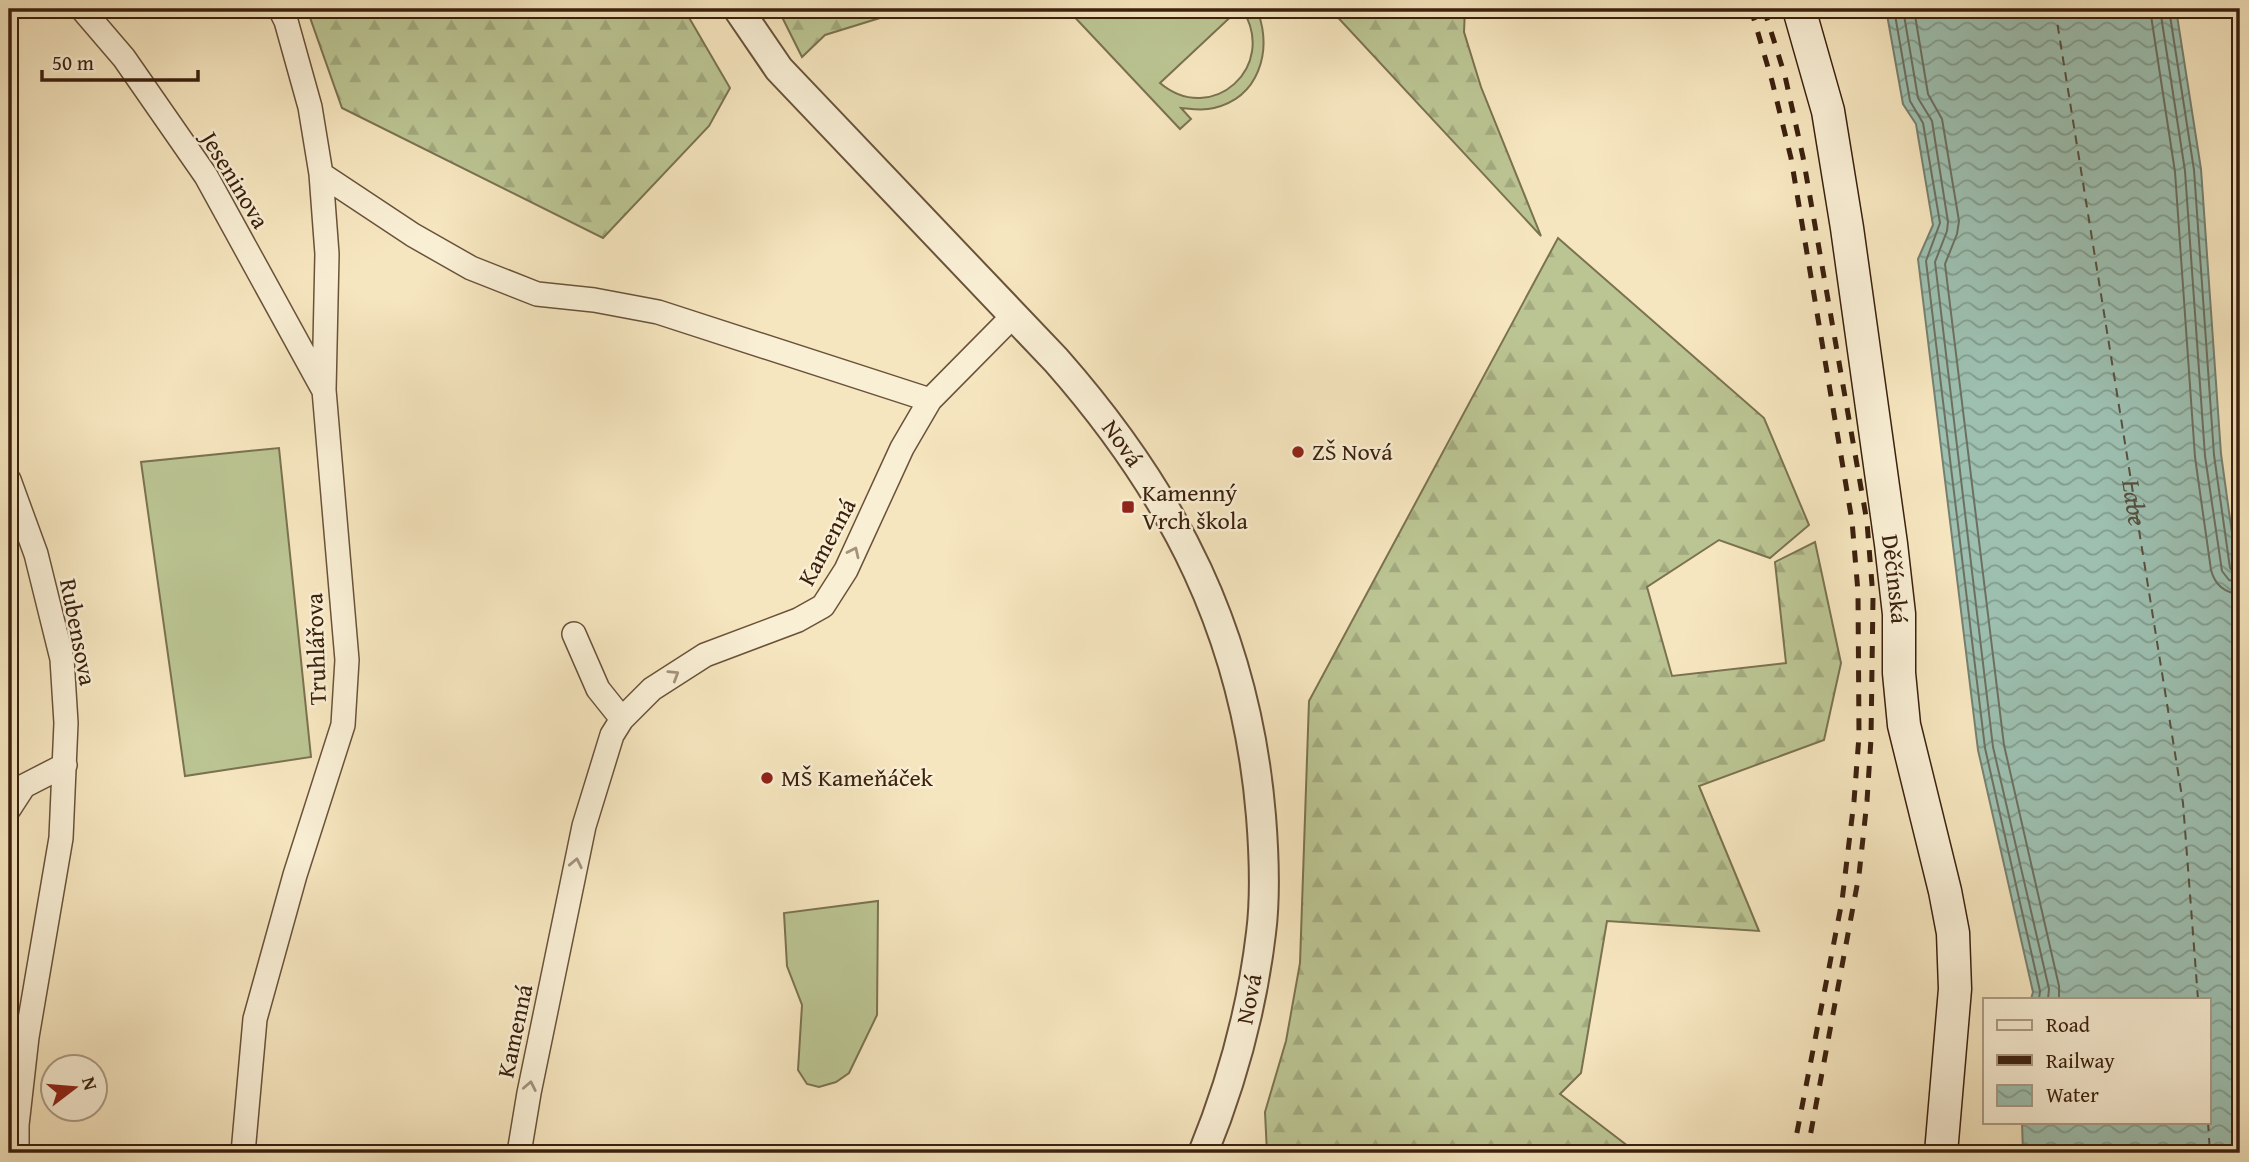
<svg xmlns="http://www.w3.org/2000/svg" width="2249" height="1162" font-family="'Gentium Book Plus',serif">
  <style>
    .grass { fill: #bbc593; stroke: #7b7250; stroke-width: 2 }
    .forest { fill: url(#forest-firs); stroke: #7b7250; stroke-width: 2 }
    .water { fill: url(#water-waves); stroke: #768070; stroke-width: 2 }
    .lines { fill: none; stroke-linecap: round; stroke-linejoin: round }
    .shore { stroke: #6c7060; stroke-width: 2 }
    .ferry { stroke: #58503f; stroke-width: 2; stroke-dasharray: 9 7; stroke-linecap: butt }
    .minor-casing { stroke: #6a523a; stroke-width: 26 }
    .tertiary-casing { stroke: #6a523a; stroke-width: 32 }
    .secondary-casing { stroke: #3b200e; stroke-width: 35 }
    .minor { stroke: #f9efd5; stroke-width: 23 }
    .tertiary { stroke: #f9efd5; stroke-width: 28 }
    .secondary { stroke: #f9efd5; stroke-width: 32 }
    .rail { stroke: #3b200e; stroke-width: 5; stroke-dasharray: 12 12; stroke-linecap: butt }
    .oneway { stroke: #a4927b }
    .poi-dot { fill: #8f2418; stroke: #f9efd5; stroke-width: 2.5 }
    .labels { text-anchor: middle; stroke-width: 5; stroke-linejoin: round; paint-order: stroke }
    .street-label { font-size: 24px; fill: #3b200e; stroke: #f9efd5 }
    .poi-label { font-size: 24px; fill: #3b200e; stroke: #f9efd5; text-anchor: start }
    .water-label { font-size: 26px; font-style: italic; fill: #58503f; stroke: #f9efd5 }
  </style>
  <defs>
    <pattern id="forest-firs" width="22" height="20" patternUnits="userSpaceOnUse" patternTransform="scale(1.75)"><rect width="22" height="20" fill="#bbc593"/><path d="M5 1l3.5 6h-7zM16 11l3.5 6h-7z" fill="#a2a97e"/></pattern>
    <pattern id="water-waves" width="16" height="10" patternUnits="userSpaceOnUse" patternTransform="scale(1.75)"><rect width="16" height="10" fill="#9dc0b1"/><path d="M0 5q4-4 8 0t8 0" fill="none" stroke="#819c8e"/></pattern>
  </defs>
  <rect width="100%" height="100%" fill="#f6e6bf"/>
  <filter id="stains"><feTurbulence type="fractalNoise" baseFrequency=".00286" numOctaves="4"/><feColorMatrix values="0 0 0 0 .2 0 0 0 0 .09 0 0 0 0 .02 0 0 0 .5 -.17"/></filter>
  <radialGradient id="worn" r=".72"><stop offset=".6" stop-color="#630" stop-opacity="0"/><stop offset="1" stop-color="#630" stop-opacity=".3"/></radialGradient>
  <!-- grass -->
  <path class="grass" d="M 1067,9 L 1239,9 L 1160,83 C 1212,127 1279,66 1242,9 L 1256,9 L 1258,12 C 1272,52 1259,97 1214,108 C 1203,111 1192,109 1181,108 L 1191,119 L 1180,129 Z
    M 279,448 L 311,757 L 185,776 L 141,462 Z
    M 878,901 L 877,1015 L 849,1073 L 836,1082 L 819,1087 L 807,1084 L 798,1070 L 802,1005 L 787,966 L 784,913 Z"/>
  <!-- forest -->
  <path class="forest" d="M 307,9 L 533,9 L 546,17 L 551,9 L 684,9 L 730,88 L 709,126 L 603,238 L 342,108 Z
    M 778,9 L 909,9 L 825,35 L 802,57 Z
    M 1330,9 L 1465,9 L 1464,32 L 1481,87 L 1541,236 Z
    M 1558,238 L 1764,418 L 1809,525 L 1770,558 L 1719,540 L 1647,587 L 1672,676 L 1786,663 L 1775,562 L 1815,542 L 1841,663 L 1824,740 L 1699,786 L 1759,931 L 1607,921 L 1581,1073 L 1560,1094 L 1637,1153 L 1267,1153 L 1265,1112 L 1286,1041 L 1300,963 L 1309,701 Z"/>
  <!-- water -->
  <path class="water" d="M 1886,9 L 2176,9 L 2201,169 L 2221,454 L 2240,591 L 2240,1153 L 2023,1153 L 2022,1122 L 2209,1122 L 2209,999 L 2031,999 L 2033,992 L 1978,750 L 1918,259 L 1933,225 L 1916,124 L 1903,104 Z"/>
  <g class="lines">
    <!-- shore -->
    <path class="shore" d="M 1894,9 L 1910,101 L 1923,123 L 1940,223 L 1926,261 L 1985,748 L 2040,991 L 2039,999
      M 1903,9 L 1918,98 L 1932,121 L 1948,222 L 1947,231 L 1935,262 L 1993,747 L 2049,989 L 2048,999
      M 1914,9 L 1928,94 L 1942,119 L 1959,221 L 1957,234 L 1945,264 L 2004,745 L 2059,986 L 2059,999
      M 2150,9 L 2175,172 L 2195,457 L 2211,570 C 2215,585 2224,593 2240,594
      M 2160,9 L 2185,171 L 2205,456 L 2222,571 L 2229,580 L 2240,583
      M 2169,9 L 2194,170 L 2214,455 L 2230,568 L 2234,573 L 2240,574"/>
    <!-- ferry -->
    <g class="ferry">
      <path id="s1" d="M 2055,9 L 2183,803 L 2198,999"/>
      <path d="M 2208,1122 L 2210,1153"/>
    </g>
    <!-- minor casing -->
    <g class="minor-casing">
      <path id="minor" d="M 82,9 L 124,58 L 206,176 L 323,389
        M 321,174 L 413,235 L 471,268 L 537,294 L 594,300 L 658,312 L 930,400
        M 9,480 L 36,554 L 62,659 L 66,723 L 61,838 L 27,1037 L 17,1125 L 17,1153
        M 574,634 L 598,689 L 622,719
        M 9,809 L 24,786 L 65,765
        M 243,1153 L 255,1019 L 295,875 L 343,725 L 347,660 L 324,390 L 327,254 L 321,174 L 310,107 L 286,21 L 280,9
        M 519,1153 L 529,1093 L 584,826 L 612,735 L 622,719 L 652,689 L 705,655 L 798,620 L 823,606 L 846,570 L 902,448 L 930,400 L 1013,316"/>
    </g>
    <!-- tertiary casing -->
    <g class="tertiary-casing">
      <g id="tertiary">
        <path id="s2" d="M 738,9 L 779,69 L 1056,360 C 1175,495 1246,635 1261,816 C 1264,854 1266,895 1261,933 C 1252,1009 1232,1082 1203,1153"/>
      </g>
    </g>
    <!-- secondary casing -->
    <g class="secondary-casing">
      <g id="secondary">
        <path id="s3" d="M 1799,9 L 1828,111 L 1847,228 L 1891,544 L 1899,614 L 1899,673 L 1904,725 L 1945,891 L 1953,933 L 1955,989 L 1941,1153"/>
      </g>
    </g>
    <!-- minor -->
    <use href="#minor" class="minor"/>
    <!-- tertiary -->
    <use href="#tertiary" class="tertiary"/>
    <!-- secondary -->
    <use href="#secondary" class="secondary"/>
    <!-- rail -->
    <path class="rail" d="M 1751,9 L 1772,81 L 1791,158 L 1852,521 L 1858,592 L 1859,736 L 1854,801 L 1842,901 L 1793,1153
      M 1764,9 L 1785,76 L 1803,157 L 1867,522 L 1873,597 L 1871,739 L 1867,801 L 1859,875 L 1807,1153"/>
  </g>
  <!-- one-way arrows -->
  <defs><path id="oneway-chevron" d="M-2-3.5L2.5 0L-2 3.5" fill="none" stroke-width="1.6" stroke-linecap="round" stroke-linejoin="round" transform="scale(1.75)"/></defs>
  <g class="oneway">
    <use href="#oneway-chevron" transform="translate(854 552) rotate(-65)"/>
    <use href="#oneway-chevron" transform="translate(674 675) rotate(-32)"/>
    <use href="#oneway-chevron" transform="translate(576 863) rotate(-78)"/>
    <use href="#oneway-chevron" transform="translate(530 1086) rotate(-79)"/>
  </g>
  <!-- markers -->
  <g class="poi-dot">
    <circle cx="1298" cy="452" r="7"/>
    <rect x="1121" y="500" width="14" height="14" rx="3.5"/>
    <circle cx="767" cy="778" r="7"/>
  </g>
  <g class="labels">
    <!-- street labels -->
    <g class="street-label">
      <text transform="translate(235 180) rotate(59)" y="8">Jeseninova</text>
      <text dy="8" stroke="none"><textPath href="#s2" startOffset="581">Nová</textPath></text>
      <text transform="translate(827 542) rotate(-62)" y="8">Kamenná</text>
      <text dy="8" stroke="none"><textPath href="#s3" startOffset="579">Děčínská</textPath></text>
      <text transform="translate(78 632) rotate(79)" y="8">Rubensova</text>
      <text transform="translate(316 649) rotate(-92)" y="8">Truhlářova</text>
      <text transform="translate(1249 999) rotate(-79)" y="8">Nová</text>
      <text transform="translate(515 1031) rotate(-78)" y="8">Kamenná</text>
    </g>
    <!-- poi labels -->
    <g class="poi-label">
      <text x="1312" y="460">ZŠ Nová</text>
      <text x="1142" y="501">Kamenný<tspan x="1142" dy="28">Vrch škola</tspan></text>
      <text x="781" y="786">MŠ Kameňáček</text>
    </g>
    <!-- water labels -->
    <g class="water-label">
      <text dy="9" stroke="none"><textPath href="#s1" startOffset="500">Labe</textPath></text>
    </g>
  </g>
  <!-- margin -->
  <rect width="2249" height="1162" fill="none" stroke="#f6e6bf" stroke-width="35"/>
  <rect x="10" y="10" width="2228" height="1141" fill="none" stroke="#3b200e" stroke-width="3.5"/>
  <rect x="18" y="18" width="2214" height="1127" fill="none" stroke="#3b200e" stroke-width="2"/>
  <!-- legend -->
  <rect x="1983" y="998" width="228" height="126" fill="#f9efd5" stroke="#ad9c85" stroke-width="2"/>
  <rect x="1997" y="1020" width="35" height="10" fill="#f9efd5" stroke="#ad9c85" stroke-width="2"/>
  <text x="2046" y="1032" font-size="21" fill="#3b200e">Road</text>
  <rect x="1997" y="1055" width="35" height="10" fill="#3b200e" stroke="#ad9c85" stroke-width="2"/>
  <text x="2046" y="1068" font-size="21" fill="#3b200e">Railway</text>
  <rect x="1997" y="1085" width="35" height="21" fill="url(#water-waves)" stroke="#ad9c85" stroke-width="2"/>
  <text x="2046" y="1102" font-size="21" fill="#3b200e">Water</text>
  <!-- north arrow -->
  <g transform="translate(74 1088) rotate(74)"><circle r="33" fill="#f9efd5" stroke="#ad9c85" stroke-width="2"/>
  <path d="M0-5L12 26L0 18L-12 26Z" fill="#8f2418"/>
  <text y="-10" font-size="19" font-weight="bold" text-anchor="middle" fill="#3b200e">N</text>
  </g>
  <!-- scale -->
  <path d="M42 70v10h156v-10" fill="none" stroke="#3b200e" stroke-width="3.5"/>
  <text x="52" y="70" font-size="21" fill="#3b200e" stroke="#f9efd5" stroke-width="5" paint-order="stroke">50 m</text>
  <rect width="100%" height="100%" filter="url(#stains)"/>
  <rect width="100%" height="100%" fill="url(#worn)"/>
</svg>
